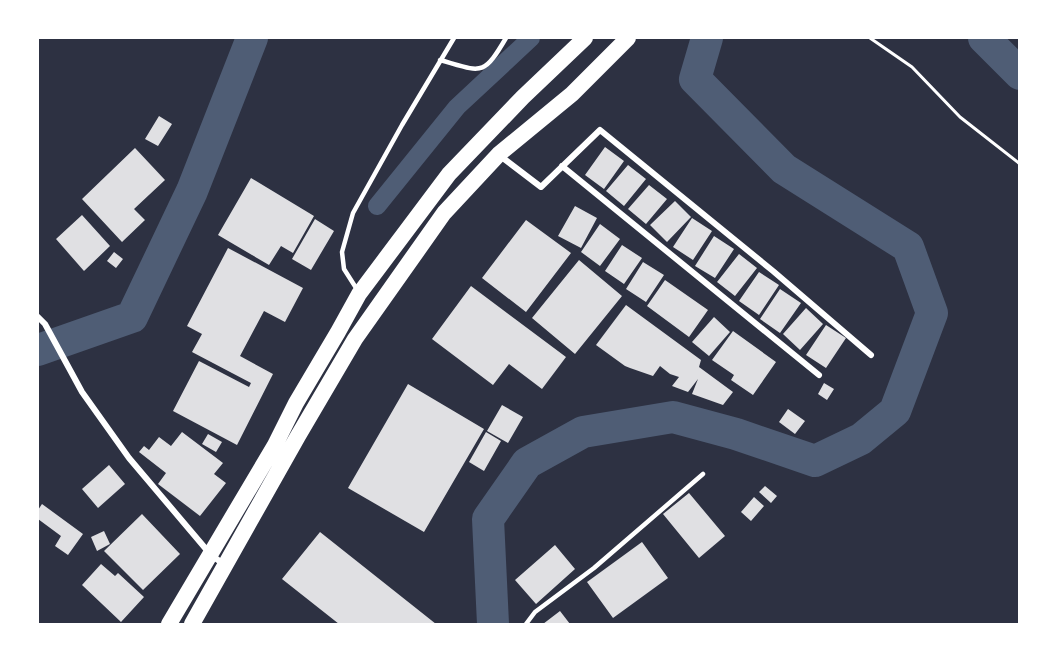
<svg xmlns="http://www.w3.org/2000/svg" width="1057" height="662" font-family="Roboto,sans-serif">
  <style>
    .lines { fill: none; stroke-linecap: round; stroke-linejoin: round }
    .canal { stroke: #4f5d75; stroke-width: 18 }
    .river { stroke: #4f5d75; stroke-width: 32 }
    .building { fill: #e0e0e3 }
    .path { stroke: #fff; stroke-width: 3 }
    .service { stroke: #fff; stroke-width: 4.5 }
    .minor { stroke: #fff; stroke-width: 6 }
    .trunk { stroke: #fff; stroke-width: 16 }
  </style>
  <rect width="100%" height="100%" fill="#2d3142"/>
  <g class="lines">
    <!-- canal -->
    <path class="canal" d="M 377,206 L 457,107 L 531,38"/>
    <!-- river -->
    <path class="river" d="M 984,38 L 1020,74
      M 38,350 L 132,317 L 192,191 L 252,38
      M 493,624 L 488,519 L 527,463 L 583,432 L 673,417 L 736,434 L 815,461 L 861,439 L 895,411 L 932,313 L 908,247 L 784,169 L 695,79 L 707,38"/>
  </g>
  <!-- building -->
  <path class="building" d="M 159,116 L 172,124 L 158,146 L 145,139 Z
    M 605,147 L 624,161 L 604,189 L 585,175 Z
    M 135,148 L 165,180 L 134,209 L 145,220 L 122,242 L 82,199 Z
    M 628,165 L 646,179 L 624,206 L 606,191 Z
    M 251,178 L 314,216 L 293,253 L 281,246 L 269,265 L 218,235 Z
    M 649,185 L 667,199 L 646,224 L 628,209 Z
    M 675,201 L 691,217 L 667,242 L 650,225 Z
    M 575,206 L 597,218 L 581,248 L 558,236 Z
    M 82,215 L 110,246 L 84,271 L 56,239 Z
    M 692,218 L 712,231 L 693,260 L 673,247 Z
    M 315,219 L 334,231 L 311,270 L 292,259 Z
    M 526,220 L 571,253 L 526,312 L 482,278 Z
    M 600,224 L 620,239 L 600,266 L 581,252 Z
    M 714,236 L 734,249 L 715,278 L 695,266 Z
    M 622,245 L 642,258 L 624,284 L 605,271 Z
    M 228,248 L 303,288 L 285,322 L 264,311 L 240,356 L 273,374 L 237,445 L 173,411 L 199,361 L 249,387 L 251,383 L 192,352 L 202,334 L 187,326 Z
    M 114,252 L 123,259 L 116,268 L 107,261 Z
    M 739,254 L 757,268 L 735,296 L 717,282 Z
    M 579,260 L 622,296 L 575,354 L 532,318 Z
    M 643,262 L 664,275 L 646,302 L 626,289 Z
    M 759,272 L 779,285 L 759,315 L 739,301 Z
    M 665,280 L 708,310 L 689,337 L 647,306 Z
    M 471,286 L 566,357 L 542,389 L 509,364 L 493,385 L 432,339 Z
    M 780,289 L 801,303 L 780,333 L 760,319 Z
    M 626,305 L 701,360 L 699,367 L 733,392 L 723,405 L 692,394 L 698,379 L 688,392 L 672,386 L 679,377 L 670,374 L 660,366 L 653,376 L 630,368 L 625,366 L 596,345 Z
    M 806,308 L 823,324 L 800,350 L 783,334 Z
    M 714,317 L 730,332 L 709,356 L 692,342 Z
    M 826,325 L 846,338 L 826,368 L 806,355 Z
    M 733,331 L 776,362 L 753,395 L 731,380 L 734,375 L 712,360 Z
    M 824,383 L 834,389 L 827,400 L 818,394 Z
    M 408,384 L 484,429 L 424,532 L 348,488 Z
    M 502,405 L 523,417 L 508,443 L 487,431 Z
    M 788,409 L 805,421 L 795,434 L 779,422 Z
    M 182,432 L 223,463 L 214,474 L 226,483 L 200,516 L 158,484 L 166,473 L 139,452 L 144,446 L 149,450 L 159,437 L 171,446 Z
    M 486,432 L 501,441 L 484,471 L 469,462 Z
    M 208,434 L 222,442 L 216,452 L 202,444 Z
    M 109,465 L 125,484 L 98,508 L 82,489 Z
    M 765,486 L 777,496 L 771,503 L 759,492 Z
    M 689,493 L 725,536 L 699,558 L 663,514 Z
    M 754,497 L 764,506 L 751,521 L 741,512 Z
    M 42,504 L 83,534 L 68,555 L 55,546 L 61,536 L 38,519 L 38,510 Z
    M 142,514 L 180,554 L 143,590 L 104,551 Z
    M 104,531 L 110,544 L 97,551 L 91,537 Z
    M 320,532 L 436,624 L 339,624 L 282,579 Z
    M 642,542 L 668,578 L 613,618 L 587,582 Z
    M 555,545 L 575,569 L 536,604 L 515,580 Z
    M 101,564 L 115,576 L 118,573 L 144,597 L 121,622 L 82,585 Z
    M 560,611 L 570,624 L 543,624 Z"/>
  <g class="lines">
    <!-- path -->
    <path class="path" d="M 870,38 L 912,67 L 960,117 L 1020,164"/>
    <!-- service -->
    <path class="service" d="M 440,60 C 482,72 483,77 506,38
      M 358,291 L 344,269 L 342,252 L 353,213 L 402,125 L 454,38
      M 526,624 L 535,612 L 594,568 L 703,474"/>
    <!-- minor -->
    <path class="minor" d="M 499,155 L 541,187 L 600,130 L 773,271 L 871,355
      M 562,166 L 819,375
      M 38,317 L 45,324 L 82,392 L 129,458 L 211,555 L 225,565"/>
    <!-- trunk -->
    <path class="trunk" d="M 169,624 L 275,445 L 296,403 L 338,332 L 359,294 L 449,174 L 523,97 L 585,38
      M 192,624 L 298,436 L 355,339 L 444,213 L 499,154 L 572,94 L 628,38"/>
  </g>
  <!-- border -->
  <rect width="1057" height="662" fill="none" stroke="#ffffff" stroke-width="78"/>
</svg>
